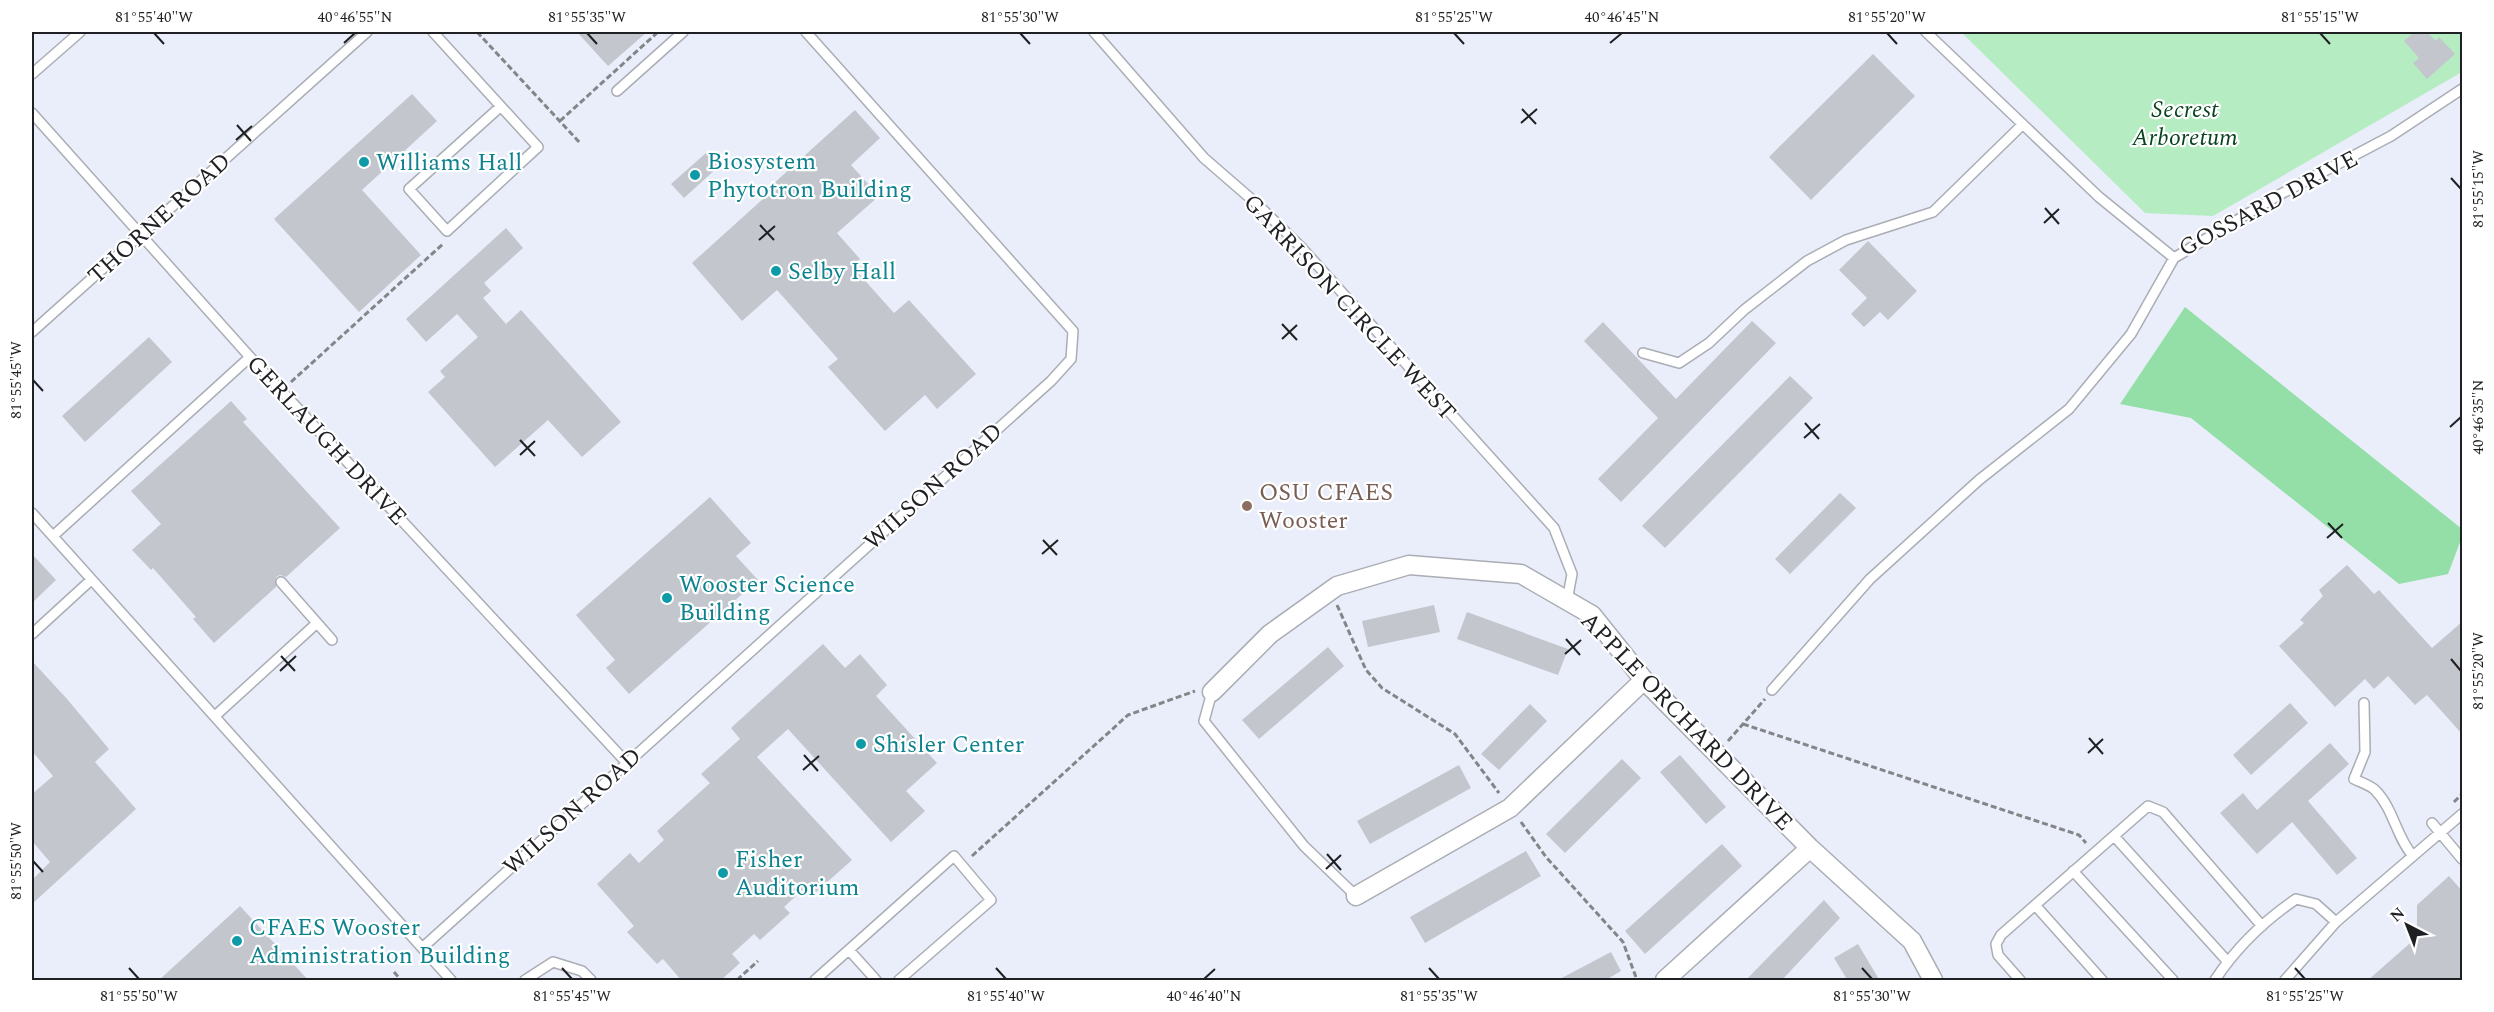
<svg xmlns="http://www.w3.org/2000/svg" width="2494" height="1012" font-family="Spectral,serif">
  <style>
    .built { fill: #e9eefa }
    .green { fill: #b6ecc2 }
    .forest { fill: #94dea7 }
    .building { fill: #c3c6cd }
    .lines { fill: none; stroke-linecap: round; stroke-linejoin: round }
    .service-casing { stroke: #aaadb4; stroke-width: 12 }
    .minor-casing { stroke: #aaadb4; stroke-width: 21 }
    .path { stroke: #848589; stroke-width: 3; stroke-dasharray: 6 3; stroke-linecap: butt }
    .service { stroke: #fff; stroke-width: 9 }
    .minor { stroke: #fff; stroke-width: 18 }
    .ticks { fill: none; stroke: #1f2023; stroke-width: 2 }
    .culture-dot { fill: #0f9aa8; stroke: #fff; stroke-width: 2 }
    .education-dot { fill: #8d6e63; stroke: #fff; stroke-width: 2 }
    .labels { text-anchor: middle; stroke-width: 4.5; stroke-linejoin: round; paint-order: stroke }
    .park-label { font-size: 24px; font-style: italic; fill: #08421f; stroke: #fff }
    .culture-label { font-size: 24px; fill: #0d838f; stroke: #fff; text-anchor: start }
    .street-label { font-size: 24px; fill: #1f2023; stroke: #fff }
    .education-label { font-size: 24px; fill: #785e54; stroke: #fff; text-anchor: start }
    .neatline { fill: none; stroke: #1f2023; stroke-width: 2 }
    .ticks-label { font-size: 15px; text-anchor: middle; fill: #1f2023 }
  </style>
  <rect width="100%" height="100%" fill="#f7f9fe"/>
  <!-- built -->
  <path class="built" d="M 32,32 L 2462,32 L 2462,980 L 32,980 Z"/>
  <!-- green -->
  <path class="green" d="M 1961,32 L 2462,32 L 2462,72 L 2213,216 L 2145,213 Z"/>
  <!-- forest -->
  <path class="forest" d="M 2185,307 L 2462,529 L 2462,537 L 2448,574 L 2399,584 L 2191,418 L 2120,404 Z"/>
  <!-- building -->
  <path class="building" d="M 577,32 L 647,32 L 608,66 Z
    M 2414,32 L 2427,32 L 2436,41 L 2439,37 L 2455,54 L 2427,79 L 2413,63 L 2419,58 L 2404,41 Z
    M 1873,54 L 1915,96 L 1811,200 L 1769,157 Z
    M 412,94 L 437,121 L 362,190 L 421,255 L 359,312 L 274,219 Z
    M 855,110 L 880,138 L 851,165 L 879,196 L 837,233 L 860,259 L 852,266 L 894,313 L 909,300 L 976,374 L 937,409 L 925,395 L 885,431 L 828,367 L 838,359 L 777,290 L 742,321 L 692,263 L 764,198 L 761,195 Z
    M 706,153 L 718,167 L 684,198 L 671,184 Z
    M 506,228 L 523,248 L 484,283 L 491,291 L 483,298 L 506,324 L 521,310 L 621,422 L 582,457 L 548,420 L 495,467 L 428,392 L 445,377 L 440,371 L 478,337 L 457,314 L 426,342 L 406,319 Z
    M 1868,241 L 1917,291 L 1888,320 L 1880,312 L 1864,327 L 1851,314 L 1867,298 L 1839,270 Z
    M 1752,321 L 1776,343 L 1621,502 L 1598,479 L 1658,418 L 1584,341 L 1603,322 L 1676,399 Z
    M 149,337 L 172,362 L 85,442 L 62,416 Z
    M 1790,376 L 1813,398 L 1665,548 L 1642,526 Z
    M 231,401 L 247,419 L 243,422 L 340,528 L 286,577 L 280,575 L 276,577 L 276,587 L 214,643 L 193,619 L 196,617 L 153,568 L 151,570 L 132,550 L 161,524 L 131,491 Z
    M 1840,493 L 1856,508 L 1790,574 L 1775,559 Z
    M 710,497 L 751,543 L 736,556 L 758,580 L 629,694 L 606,668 L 615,660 L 576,615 Z
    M 32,554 L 56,580 L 32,603 Z
    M 2347,565 L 2374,594 L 2379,590 L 2432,648 L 2463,621 L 2463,735 L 2427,695 L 2415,705 L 2388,676 L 2374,689 L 2365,679 L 2335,707 L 2279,646 L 2304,623 L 2300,620 L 2323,596 L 2319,590 Z
    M 1434,605 L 1440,632 L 1368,647 L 1362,621 Z
    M 1467,612 L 1568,649 L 1558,675 L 1457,639 Z
    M 823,644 L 845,668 L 860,654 L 887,685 L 876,696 L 937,763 L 906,791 L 925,811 L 891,842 L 788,729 L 757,757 L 852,860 L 816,892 L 809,884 L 784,907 L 790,913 L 760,940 L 754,934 L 732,954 L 740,963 L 720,981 L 682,981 L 663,959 L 657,964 L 627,932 L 634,926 L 597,884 L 630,853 L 639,863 L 664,840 L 657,831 L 710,783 L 701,774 L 740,739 L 731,728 Z
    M 1328,647 L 1344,666 L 1259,739 L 1242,720 Z
    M 32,661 L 67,699 L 109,749 L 95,762 L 136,809 L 32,904 L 32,880 L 50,862 L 32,841 L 32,794 L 53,776 L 32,751 Z
    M 2290,703 L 2308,723 L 2251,775 L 2233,755 Z
    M 1530,704 L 1547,721 L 1499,770 L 1481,754 Z
    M 2330,743 L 2349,764 L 2308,801 L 2357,858 L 2337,875 L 2292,822 L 2257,854 L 2220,813 L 2243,793 L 2257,810 Z
    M 1680,755 L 1726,807 L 1706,824 L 1660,772 Z
    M 1622,759 L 1641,778 L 1565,853 L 1546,834 Z
    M 1459,765 L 1471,788 L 1370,844 L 1357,821 Z
    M 1722,844 L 1742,866 L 1645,954 L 1625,931 Z
    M 1526,851 L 1541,876 L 1425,943 L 1410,917 Z
    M 2449,876 L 2463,892 L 2463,981 L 2367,981 L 2417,937 L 2417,905 Z
    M 1824,900 L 1840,918 L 1781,981 L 1745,981 Z
    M 240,906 L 309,981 L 158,981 Z
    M 1858,944 L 1880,981 L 1848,981 L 1834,958 Z
    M 1611,952 L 1621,971 L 1604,981 L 1556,981 Z"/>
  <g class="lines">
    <!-- service casing -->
    <g class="service-casing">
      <path id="service" d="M 433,32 L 538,147 L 447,231 L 409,189 L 500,107
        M 1094,32 L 1204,158 L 1257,204 L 1301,247 L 1554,528 L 1572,574 L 1567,601
        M 1926,32 L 2099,197 L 2174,258 L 2279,195 L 2391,136 L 2462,89
        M 32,74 L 80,32
        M 617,91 L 683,32
        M 32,113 L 250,357 L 626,762
        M 32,332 L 367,32
        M 1643,353 L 1679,363 L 1709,343 L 1744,310 L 1807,261 L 1846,240 L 1933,212 L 2022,125
        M 32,513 L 451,980
        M 53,536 L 250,357
        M 281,582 L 332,640
        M 32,634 L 91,580
        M 1772,690 L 1870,579 L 1979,480 L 2069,409 L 2131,334 L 2174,258
        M 1212,692 L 1204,721 L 1304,846 L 1356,896
        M 2364,703 L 2365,752 L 2354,779 C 2360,782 2370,785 2375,790 C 2394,809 2396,837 2413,856
        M 215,716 L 317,623
        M 2432,823 L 2462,859
        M 2114,836 L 2228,962
        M 2073,871 L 2173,980
        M 2035,905 L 2102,980
        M 422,948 L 1051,381 L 1071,359 L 1073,331 L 806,32
        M 849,950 L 876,980
        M 525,980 L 553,962 L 582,971 L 591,980
        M 815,980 L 954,856 L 991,900 L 899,980
        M 2020,980 L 1998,955 L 1996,944 L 2001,935 L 2148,806 L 2163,812 L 2262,926
        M 2215,980 C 2236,948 2264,921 2296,899 L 2316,904 L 2336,922
        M 2285,980 L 2336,922 L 2462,814"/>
    </g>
    <!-- minor casing -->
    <g class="minor-casing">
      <path id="minor" d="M 1212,692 L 1270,634 L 1337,586 L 1409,565 L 1521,574 L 1592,615 L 1644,680 L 1810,848 L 1912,941 L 1933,980
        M 1356,896 L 1510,808 L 1644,680
        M 1665,980 L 1810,848"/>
    </g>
    <!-- path -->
    <path class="path" d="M 477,32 L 581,144
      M 560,121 L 658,32
      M 291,382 L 443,244
      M 1337,605 L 1366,670 L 1382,688 L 1455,734 L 1499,793
      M 1743,724 L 2079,835 L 2086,843
      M 1728,741 L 1765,699
      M 2454,802 L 2462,794
      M 1521,822 L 1546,857 L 1623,942 L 1637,980
      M 972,856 L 1128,715 L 1195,691
      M 394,972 L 401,980
      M 737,980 L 758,961"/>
    <!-- service -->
    <use href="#service" class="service"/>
    <!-- minor -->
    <use href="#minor" class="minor"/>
  </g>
  <!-- ticks -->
  <path class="ticks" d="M 154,33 L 164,44M 587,33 L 597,44M 1020,33 L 1030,44M 1454,33 L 1464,44M 1887,33 L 1897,44M 2320,33 L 2330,44M 344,43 L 355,33M 1610,43 L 1622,33M 1522,109 L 1536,124M 1521,123 L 1537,109M 237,125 L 251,141M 236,140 L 252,126M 2451,178 L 2461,189M 2045,208 L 2059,224M 2044,223 L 2059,209M 760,225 L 774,240M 759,240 L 775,226M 1282,324 L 1297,340M 1282,339 L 1297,325M 33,380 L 43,391M 1805,423 L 1819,439M 2450,427 L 2461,417M 1804,438 L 1820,424M 520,440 L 535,456M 520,455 L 535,441M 2328,523 L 2342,538M 2327,538 L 2343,524M 1043,540 L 1057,555M 1042,554 L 1058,540M 1566,639 L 1580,655M 1565,654 L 1581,640M 281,656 L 295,671M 2451,659 L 2461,671M 280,671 L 296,656M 2089,738 L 2103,754M 2088,753 L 2103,739M 804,755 L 818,771M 803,770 L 819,756M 1327,854 L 1341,870M 33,861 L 43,872M 1326,869 L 1341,855M 129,968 L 139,979M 562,968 L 572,979M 996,968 L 1006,979M 1429,968 L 1439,979M 1862,968 L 1872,979M 2295,968 L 2305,979M 1204,979 L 1215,969"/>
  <!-- markers -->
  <g class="culture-dot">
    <circle cx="364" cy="162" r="6"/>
    <circle cx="695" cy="175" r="6"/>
    <circle cx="776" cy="271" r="6"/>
    <circle cx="667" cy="598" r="6"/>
    <circle cx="861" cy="744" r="6"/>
    <circle cx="723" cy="873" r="6"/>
    <circle cx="237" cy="941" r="6"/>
  </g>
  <circle class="education-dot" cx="1247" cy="506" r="6"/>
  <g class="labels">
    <!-- park labels -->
    <g class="park-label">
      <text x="2185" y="117">Secrest<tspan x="2185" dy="28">Arboretum</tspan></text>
    </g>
    <!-- culture labels -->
    <g class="culture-label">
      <text x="707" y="169">Biosystem<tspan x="707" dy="28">Phytotron Building</tspan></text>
      <text x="376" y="170">Williams Hall</text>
      <text x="788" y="279">Selby Hall</text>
      <text x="679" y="592">Wooster Science<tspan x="679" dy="28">Building</tspan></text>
      <text x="873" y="752">Shisler Center</text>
      <text x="735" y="867">Fisher<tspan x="735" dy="28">Auditorium</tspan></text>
      <text x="249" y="935">CFAES Wooster<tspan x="249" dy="28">Administration Building</tspan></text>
    </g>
    <!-- street labels -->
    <g class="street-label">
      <text transform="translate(2268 203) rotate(-28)" y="8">GOSSARD DRIVE</text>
      <text transform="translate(159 218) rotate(-42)" y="8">THORNE ROAD</text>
      <text transform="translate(1350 307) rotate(47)" y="8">GARRISON CIRCLE WEST</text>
      <text transform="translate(327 440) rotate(47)" y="8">GERLAUGH DRIVE</text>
      <text transform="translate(933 486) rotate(-42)" y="8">WILSON ROAD</text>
      <text transform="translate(1687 721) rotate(46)" y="8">APPLE ORCHARD DRIVE</text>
      <text transform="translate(572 811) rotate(-42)" y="8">WILSON ROAD</text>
    </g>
    <!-- education labels -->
    <g class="education-label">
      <text x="1259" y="500">OSU CFAES<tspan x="1259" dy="28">Wooster</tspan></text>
    </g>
  </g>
  <!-- border -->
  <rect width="2494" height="1012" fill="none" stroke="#ffffff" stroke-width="66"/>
  <!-- north arrow -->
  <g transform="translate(2407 925) rotate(318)" stroke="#ffffff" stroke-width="4.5" paint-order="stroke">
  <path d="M0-4.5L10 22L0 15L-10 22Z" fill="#1f2023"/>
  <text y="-9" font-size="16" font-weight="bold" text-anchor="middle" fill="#1f2023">N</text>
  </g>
  <rect x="33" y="33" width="2428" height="946" class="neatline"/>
  <g class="ticks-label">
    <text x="154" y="22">81°55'40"W</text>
    <text x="355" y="22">40°46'55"N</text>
    <text x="587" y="22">81°55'35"W</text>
    <text x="1020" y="22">81°55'30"W</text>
    <text x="1454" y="22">81°55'25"W</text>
    <text x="1622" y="22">40°46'45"N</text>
    <text x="1887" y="22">81°55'20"W</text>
    <text x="2320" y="22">81°55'15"W</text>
    <text transform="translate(2478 189) rotate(-90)" y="5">81°55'15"W</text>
    <text transform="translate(16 380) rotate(-90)" y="5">81°55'45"W</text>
    <text transform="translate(2478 417) rotate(-90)" y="5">40°46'35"N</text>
    <text transform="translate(2478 671) rotate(-90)" y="5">81°55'20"W</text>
    <text transform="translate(16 861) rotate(-90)" y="5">81°55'50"W</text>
    <text x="139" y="1001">81°55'50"W</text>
    <text x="572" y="1001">81°55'45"W</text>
    <text x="1006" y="1001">81°55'40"W</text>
    <text x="1204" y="1001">40°46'40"N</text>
    <text x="1439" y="1001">81°55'35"W</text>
    <text x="1872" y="1001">81°55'30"W</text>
    <text x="2305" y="1001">81°55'25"W</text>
  </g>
</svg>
